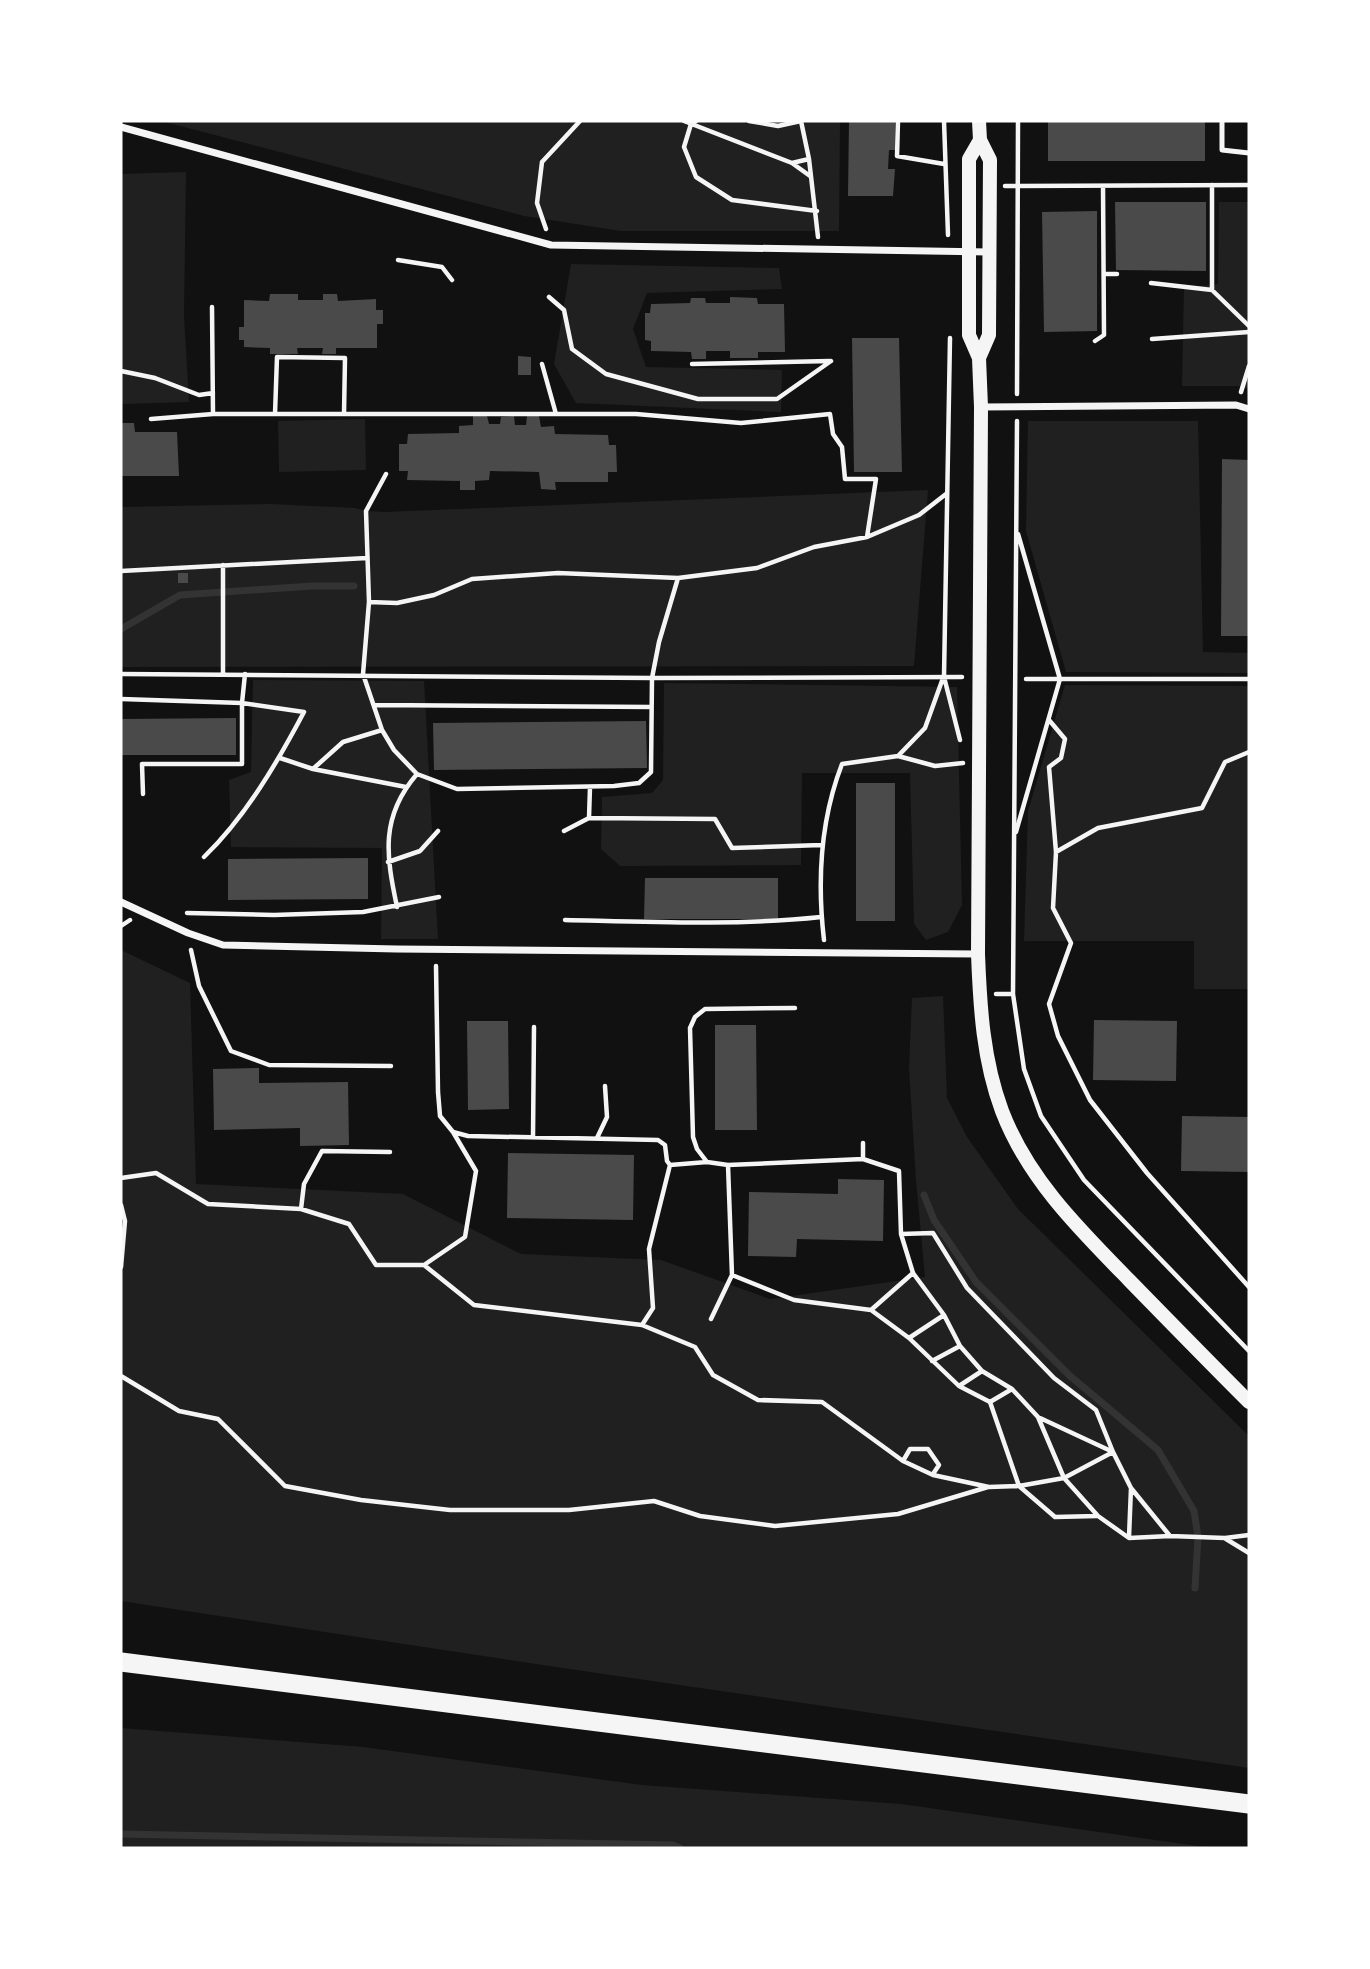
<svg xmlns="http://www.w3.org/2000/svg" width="1370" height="1969" font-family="Karla,sans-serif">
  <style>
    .green { fill: #202020 }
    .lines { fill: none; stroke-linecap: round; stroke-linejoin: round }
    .stream { stroke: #333; stroke-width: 7 }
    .building { fill: #4a4a4a }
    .path { stroke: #f5f5f5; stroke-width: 4.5 }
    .service { stroke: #f5f5f5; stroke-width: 5 }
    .minor { stroke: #f5f5f5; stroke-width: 7 }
    .secondary { stroke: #f5f5f5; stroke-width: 14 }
    .trunk { stroke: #f5f5f5; stroke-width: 19 }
  </style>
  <rect width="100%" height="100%" fill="#111"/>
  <!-- green -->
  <path class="green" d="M 161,121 L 840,121 L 839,231 L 621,231 L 524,216 Z
    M 186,172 L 184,316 L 189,402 L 121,404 L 121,174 Z
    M 1219,202 L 1249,202 L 1249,389 L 1238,386 L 1182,386 L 1184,288 L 1218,284 Z
    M 571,264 L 779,268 L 782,289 L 647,293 L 633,329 L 646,367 L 782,370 L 781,412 L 576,403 L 554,364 Z
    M 365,419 L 366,470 L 279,472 L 278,421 Z
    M 1028,421 L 1198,421 L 1203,652 L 1249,653 L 1249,673 L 1066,672 L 1026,531 Z
    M 928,490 L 914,666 L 121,667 L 121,507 L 271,504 L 355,508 L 366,511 L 385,512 Z
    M 253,680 L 424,681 L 438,939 L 381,939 L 382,848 L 231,847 L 229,780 L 251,772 Z
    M 664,683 L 957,687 L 962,905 L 948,932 L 926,940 L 914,924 L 910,773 L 802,773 L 801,865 L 620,866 L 601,849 L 602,797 L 652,793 L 663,780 Z
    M 1065,685 L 1249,686 L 1249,989 L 1194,989 L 1194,941 L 1024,941 L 1028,811 Z
    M 121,950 L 190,983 L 196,1184 L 403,1194 L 521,1254 L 661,1260 L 770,1299 L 925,1277 L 916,1180 L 909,1068 L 912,998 L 943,996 L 947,1098 L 967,1137 L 1018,1209 L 1249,1436 L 1249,1768 L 549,1666 L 121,1601 Z
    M 121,1728 L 363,1747 L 642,1785 L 901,1804 L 1212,1848 L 121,1848 Z"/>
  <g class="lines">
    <!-- stream -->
    <path class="stream" d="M 121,629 L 180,595 L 312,586 L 354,586
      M 924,1195 L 934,1220 L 976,1282 L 1069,1375 L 1158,1450 L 1194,1511 L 1198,1537 L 1195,1588
      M 121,1834 L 673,1845 L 680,1848"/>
  </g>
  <!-- building -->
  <path class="building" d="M 849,121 L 895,121 L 895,150 L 889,150 L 888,169 L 895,169 L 893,196 L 848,196 Z
    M 1048,121 L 1205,121 L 1205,161 L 1048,161 Z
    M 1115,202 L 1206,202 L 1206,271 L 1116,270 Z
    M 1097,211 L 1097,331 L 1044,332 L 1042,212 Z
    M 270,294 L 298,294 L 298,300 L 323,300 L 323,294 L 337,294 L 338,301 L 376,299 L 376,310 L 383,310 L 383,324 L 377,324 L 377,348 L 336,348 L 336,354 L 322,354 L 323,348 L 297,348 L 298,354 L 270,354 L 270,348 L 244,347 L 244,340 L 239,340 L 239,327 L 244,327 L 244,300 L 269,301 Z
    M 730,297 L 757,298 L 758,304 L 784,304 L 785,352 L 758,352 L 758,358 L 730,358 L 730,351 L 706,351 L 706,359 L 692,359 L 691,352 L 651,351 L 651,341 L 645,340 L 645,313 L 650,313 L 651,304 L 690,303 L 691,298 L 705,298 L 706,303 L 730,303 Z
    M 852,338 L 899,338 L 902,472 L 854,472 Z
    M 518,356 L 531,357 L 531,375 L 518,375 Z
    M 473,416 L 487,416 L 489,424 L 500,424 L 501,417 L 514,416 L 515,425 L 526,425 L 527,416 L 539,416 L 541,427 L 554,426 L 555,434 L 608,435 L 609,445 L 616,445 L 617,472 L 608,472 L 608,482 L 555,482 L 556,490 L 541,489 L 539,472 L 490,471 L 489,480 L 475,481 L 475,490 L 460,490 L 460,481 L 407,480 L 408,471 L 399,471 L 399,444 L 407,444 L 408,434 L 459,433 L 459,426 L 473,425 Z
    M 121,423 L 134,423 L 135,432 L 177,432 L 179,476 L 121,476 Z
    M 1222,459 L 1249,460 L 1249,636 L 1221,636 Z
    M 178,573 L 188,573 L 188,583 L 178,583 Z
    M 236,718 L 236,755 L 121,755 L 121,719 Z
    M 646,721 L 647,768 L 434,770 L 433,723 Z
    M 856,783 L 895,783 L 895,921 L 856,921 Z
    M 368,858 L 368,899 L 228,900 L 228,859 Z
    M 645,878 L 778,878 L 778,919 L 644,919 Z
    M 1094,1020 L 1177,1021 L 1176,1081 L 1093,1080 Z
    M 467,1021 L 508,1021 L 509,1109 L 468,1110 Z
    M 715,1025 L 756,1025 L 757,1130 L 715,1130 Z
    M 259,1068 L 259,1083 L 348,1082 L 349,1145 L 300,1146 L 300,1128 L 214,1130 L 213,1069 Z
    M 1182,1116 L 1249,1117 L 1249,1172 L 1181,1171 Z
    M 508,1153 L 634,1155 L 633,1220 L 507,1218 Z
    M 838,1179 L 884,1180 L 883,1241 L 797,1239 L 796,1257 L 748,1256 L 749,1192 L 838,1194 Z"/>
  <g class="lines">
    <!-- path -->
    <path class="path" d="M 684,121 L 792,163 L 810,176
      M 696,121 L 691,124 L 684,147 L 696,177 L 732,200 L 817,211
      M 749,121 L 778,126 L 801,121
      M 801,121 L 809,159 L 818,237
      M 898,121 L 897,156 L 944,164
      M 944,121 L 948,235
      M 792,163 L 809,159
      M 1005,186 L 1249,185
      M 546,229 L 537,203 L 542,162 L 580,121
      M 398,260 L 442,267 L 452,280
      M 1104,274 L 1117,274
      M 1151,283 L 1212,290 L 1249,326
      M 1212,290 L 1212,185
      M 549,297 L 564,310 L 572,349 L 606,374 L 698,399 L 777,399 L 831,361
      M 212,307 L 213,414
      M 950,338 L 944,677 L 960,740
      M 1152,339 L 1249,332
      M 1095,341 L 1104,335 L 1103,186
      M 542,364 L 556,414
      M 692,364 L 830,361
      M 121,371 L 155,378 L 199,395 L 213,393
      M 1241,392 L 1249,366
      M 1017,394 L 1018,121
      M 275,414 L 277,357 L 345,358 L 344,414
      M 151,419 L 213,414 L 636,414 L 741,423 L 830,414 L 833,434 L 842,447 L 845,479 L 876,479 L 867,537
      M 1017,421 L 1013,994 L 1024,1069 L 1041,1116 L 1084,1180 L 1249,1351
      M 386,474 L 366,511 L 369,602 L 363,674 L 382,730 L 394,750 L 417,774 L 457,789 L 614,786 L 639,783 L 651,772 L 652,678 L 659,642 L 678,578
      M 223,565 L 223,674
      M 121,571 L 367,558
      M 369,602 L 397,603 L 434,595 L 472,579 L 558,573 L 678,578 L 757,568 L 814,547 L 867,537 L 919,515 L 946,494
      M 121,674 L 652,678 L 962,677
      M 1026,679 L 1249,679
      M 121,699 L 242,703 L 242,764 L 142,764 L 143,794
      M 375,705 L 651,707
      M 1049,720 L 1065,739 L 1061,758 L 1049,767 L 1056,852 L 1053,908 L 1071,943 L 1049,1004 L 1058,1036 L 1090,1100 L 1147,1173 L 1249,1287
      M 898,756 L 925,728 L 943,678
      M 280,758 L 313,769 L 406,787
      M 314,768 L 343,742 L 382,730
      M 589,818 L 590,787
      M 564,831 L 589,818 L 715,819 L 732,848 L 821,845
      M 1016,832 L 1060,679 L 1018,534
      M 1056,852 L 1098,828 L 1202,808 L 1225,762 L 1249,752
      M 204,857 C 246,816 277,763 304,712 L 242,703 L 245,674
      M 388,862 L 420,851 L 438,831
      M 397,907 C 386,855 380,817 417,774
      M 187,913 L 274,915 L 363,912 L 439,897
      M 565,920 C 650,922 737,926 821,917
      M 121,926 L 130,920
      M 824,940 C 817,880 820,821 842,764 L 898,756 L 935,766 L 963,763
      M 191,950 L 199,986 L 231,1051 L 269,1065 L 391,1066
      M 436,966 L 438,1092 L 440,1116 L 453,1132 L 468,1136 L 658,1140 L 665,1145 L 667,1161 L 670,1165 L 707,1162
      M 996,994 L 1013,994
      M 795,1008 L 705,1009 L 695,1017 L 690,1028 L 693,1137 L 697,1149 L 707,1162 L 728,1165 L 863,1159 L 863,1143
      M 533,1137 L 534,1027
      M 597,1138 L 607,1117 L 605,1086
      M 863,1159 L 899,1171 L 901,1234 L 913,1273 L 944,1315 L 960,1346 L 982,1371 L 1012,1389 L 1038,1417 L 1064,1478 L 1098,1516 L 1129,1538 L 1170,1536 L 1225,1538 L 1249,1535
      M 121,1178 L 156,1173 L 208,1204 L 301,1209 L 349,1224 L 376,1265 L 424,1265 L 474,1305 L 642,1325 L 695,1347 L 713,1375 L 758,1400 L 822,1402 L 903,1461 L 933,1475 L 989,1487 L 1019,1486 L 1064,1478 L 1113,1452 L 1096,1410 L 1054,1378 L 967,1288 L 933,1233 L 901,1234
      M 121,1205 L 125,1221 L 121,1267
      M 301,1209 L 304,1184 L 322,1151 L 390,1152
      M 424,1265 L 465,1237 L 476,1171 L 453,1132
      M 732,1275 L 794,1300 L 871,1310 L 909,1338 L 959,1386 L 990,1402 L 1019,1486 L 1055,1517 L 1097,1516
      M 871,1310 L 913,1273
      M 711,1319 L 732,1275 L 728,1165
      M 642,1325 L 653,1308 L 649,1249 L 670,1165
      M 909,1338 L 944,1315
      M 932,1361 L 960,1346
      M 121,1376 L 179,1411 L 218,1419 L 285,1486 L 361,1500 L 450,1510 L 569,1510 L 654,1501 L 700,1516 L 775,1526 L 898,1514 L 988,1487
      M 959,1386 L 982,1371
      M 990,1402 L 1012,1389
      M 1040,1418 L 1113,1452 L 1131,1488 L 1129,1537
      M 903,1461 L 910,1449 L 928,1449 L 939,1465 L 933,1474
      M 1131,1488 L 1170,1536
      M 1226,1539 L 1249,1553"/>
    <!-- service -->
    <path class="service" d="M 1222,121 L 1222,150 L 1249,153"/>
    <!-- minor -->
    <path class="minor" d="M 121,127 L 551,245 L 989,252
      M 981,407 L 1236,405 L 1249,409
      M 121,902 L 188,933 L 223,945 L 396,949 L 977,954"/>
    <!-- secondary -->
    <path class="secondary" d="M 979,121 L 980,140 L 990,160 L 989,335 L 979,358
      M 980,140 L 969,159 L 969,335 L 979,358 L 981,407 L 978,954 C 980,1007 983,1060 1002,1111 C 1028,1179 1079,1229 1129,1280 C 1169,1321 1209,1362 1249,1402"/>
    <!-- trunk -->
    <path class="trunk" d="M 121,1662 L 1249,1804"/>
  </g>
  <!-- border -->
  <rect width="1370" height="1969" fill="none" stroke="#ffffff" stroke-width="245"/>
</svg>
